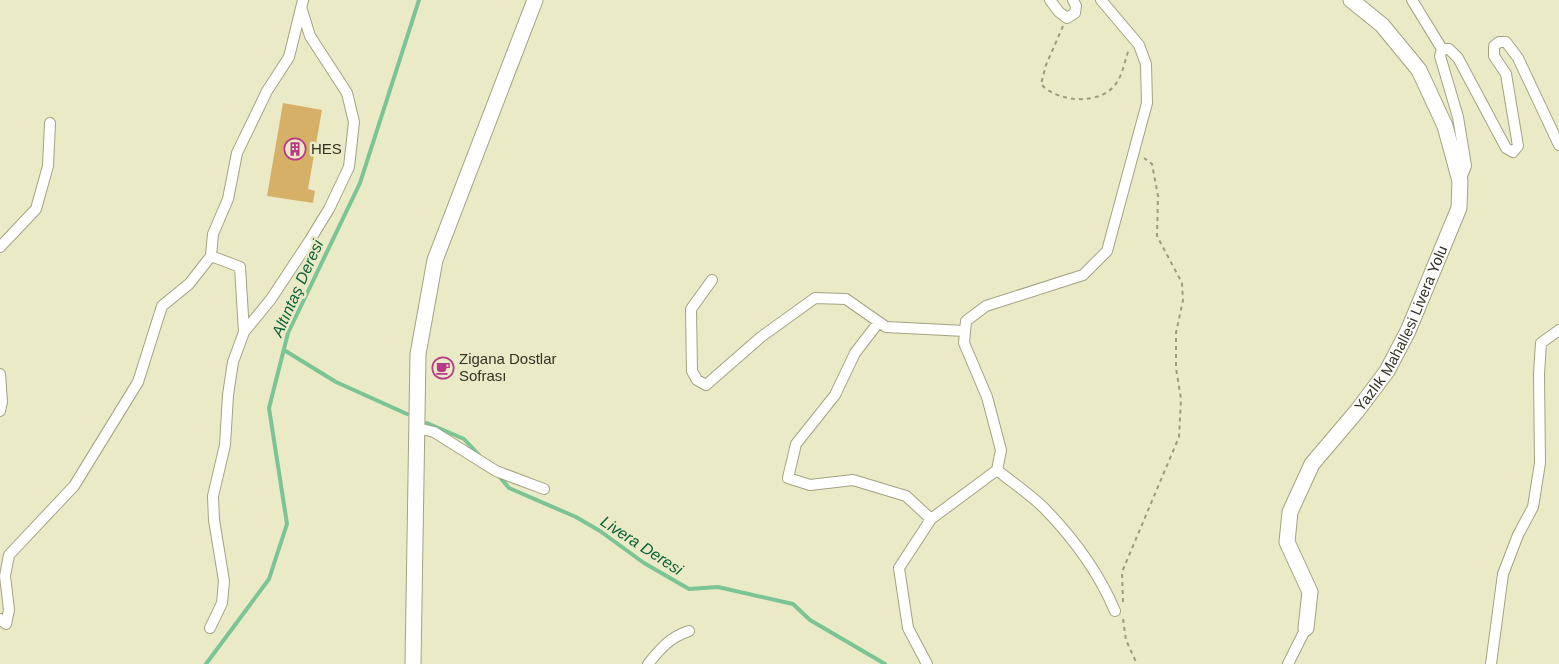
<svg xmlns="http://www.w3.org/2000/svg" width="1559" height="664" font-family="Helvetica,sans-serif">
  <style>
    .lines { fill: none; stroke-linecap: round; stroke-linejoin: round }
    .stream { stroke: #7bc494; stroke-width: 4 }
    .building { fill: #d6b067 }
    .street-casing { stroke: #a3a382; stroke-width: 12 }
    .secondary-casing { stroke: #a3a382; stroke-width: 17 }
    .path { stroke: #9c9b81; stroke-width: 2; stroke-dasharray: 4 4; stroke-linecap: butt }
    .street { stroke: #fff; stroke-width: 10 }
    .secondary { stroke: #fff; stroke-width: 15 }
    .labels { text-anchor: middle; stroke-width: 5; stroke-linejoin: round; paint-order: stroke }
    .poi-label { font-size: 15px; fill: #333225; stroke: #ebeac7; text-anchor: start }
    .street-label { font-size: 15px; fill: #333225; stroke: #ebeac7 }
    .water-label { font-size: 16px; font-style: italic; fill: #0a6237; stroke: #ebeac7 }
  </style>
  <rect width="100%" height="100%" fill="#ebeac7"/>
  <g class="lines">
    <!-- stream -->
    <path class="stream" d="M 284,350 L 336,382 L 407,414
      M 427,423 L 464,439 L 479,455
      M 498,475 L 509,488 L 576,517 L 600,531 L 644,563 L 689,589 L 718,587 L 793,604 L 810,620 L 885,664
      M 206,664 L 269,579 L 287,524 L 269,408 L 288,333 L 360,183 L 419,0"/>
  </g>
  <!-- building -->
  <path class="building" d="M 283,103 L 322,110 L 308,189 L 315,191 L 313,203 L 267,196 Z"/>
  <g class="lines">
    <!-- street casing -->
    <g class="street-casing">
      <path id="street" d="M 1050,0 L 1059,12 L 1067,18 L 1075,13 L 1076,6 L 1073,0
        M 1412,0 L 1442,49 L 1440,56 L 1458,117 L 1466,166 L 1460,181
        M 1442,49 L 1449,49 L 1458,58 L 1506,148 L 1513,152 L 1518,146 L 1506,74 L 1494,56 L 1494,46 L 1499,42 L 1506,42 L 1518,58 L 1559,145
        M 0,247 L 36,209 L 48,166 L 50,123
        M 211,256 L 240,267 L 244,332
        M 712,280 L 691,309 L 692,371 L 697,380 L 706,385 L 761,337 L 815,298 L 846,299 L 886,327 L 965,331
        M 878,323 L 855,353 L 835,395 L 796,444 L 788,478 L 810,485 L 853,480 L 906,496 L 931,519
        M 0,374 L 2,402 L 0,411
        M 417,428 L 434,432 L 496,471 L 544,489
        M 997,470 L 1001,450 L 987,397 L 964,343 L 966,321 L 986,306 L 1083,275 L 1107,251 L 1147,103 L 1146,64 L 1139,45 L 1101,0
        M 0,619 L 6,624 L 9,610 L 5,576 L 9,555 L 74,486 L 138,382 L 162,306 L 189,284 L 211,256 L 213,234 L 228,199 L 237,153 L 267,91 L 289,57 L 303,0
        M 210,628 L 222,603 L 224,581 L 214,520 L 213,496 L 225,445 L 228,395 L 233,362 L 244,332 L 271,299 L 310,240 L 329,209 L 349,167 L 354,122 L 347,93 L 310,36 L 302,10
        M 648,664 C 660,649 670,637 689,631
        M 927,664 L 908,628 L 899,568 L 931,519 L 997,470 C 1013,483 1031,495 1045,509 C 1074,539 1099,573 1115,611
        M 1288,664 L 1306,628
        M 1491,664 L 1503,574 L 1518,535 L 1533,507 L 1540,463 L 1539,374 L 1541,343 L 1559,330"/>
    </g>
    <!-- secondary casing -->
    <g class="secondary-casing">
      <g id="secondary">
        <path id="s1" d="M 1306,628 L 1310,592 L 1287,542 L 1290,512 L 1312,464 L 1357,411 L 1387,371 L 1408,331 L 1459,208 L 1460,181 L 1445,126 L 1419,70 L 1382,25 L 1351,0"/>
        <path d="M 413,664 L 418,354 L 435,260 L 535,0"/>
      </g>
    </g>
    <!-- path -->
    <path class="path" d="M 1063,26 L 1046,65 L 1041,84 C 1057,103 1103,106 1117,82 C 1123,73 1125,60 1129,49
      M 1123,602 L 1122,572 L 1179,437 L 1181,399 L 1176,368 L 1176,333 L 1183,300 L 1182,283 L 1157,236 L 1158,196 L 1152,164 L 1144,158
      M 1123,619 L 1126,640 L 1137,664"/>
    <!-- street -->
    <use href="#street" class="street"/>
    <!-- secondary -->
    <use href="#secondary" class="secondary"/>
  </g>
  <!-- icons -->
  <defs>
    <g id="building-ring" transform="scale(1.125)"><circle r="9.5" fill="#ebeac7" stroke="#b73987" stroke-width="1.5"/><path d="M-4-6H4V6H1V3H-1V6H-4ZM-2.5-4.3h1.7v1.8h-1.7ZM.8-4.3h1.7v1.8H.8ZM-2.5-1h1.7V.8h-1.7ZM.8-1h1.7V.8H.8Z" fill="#b73987"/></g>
    <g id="cafe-ring" transform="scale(1.125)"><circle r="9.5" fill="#ebeac7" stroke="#b73987" stroke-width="1.5"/><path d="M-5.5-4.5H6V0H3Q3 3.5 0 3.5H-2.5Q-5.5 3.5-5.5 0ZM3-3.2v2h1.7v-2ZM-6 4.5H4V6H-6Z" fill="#b73987"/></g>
  </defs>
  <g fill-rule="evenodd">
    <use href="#building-ring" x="295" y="149"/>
    <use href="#cafe-ring" x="443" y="368"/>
  </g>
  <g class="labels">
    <!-- poi labels -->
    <g class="poi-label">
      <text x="311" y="154">HES</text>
      <text x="459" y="364">Zigana Dostlar<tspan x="459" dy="17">Sofrası</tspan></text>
    </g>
    <!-- street labels -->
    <g class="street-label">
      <text dy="5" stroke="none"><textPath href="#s1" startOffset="338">Yazlık Mahallesi Livera Yolu</textPath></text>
    </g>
    <!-- water labels -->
    <g class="water-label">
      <text transform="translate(297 288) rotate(-66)" y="6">Altıntaş Deresi</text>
      <text transform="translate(642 545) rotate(33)" y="6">Livera Deresi</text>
    </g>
  </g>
</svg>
